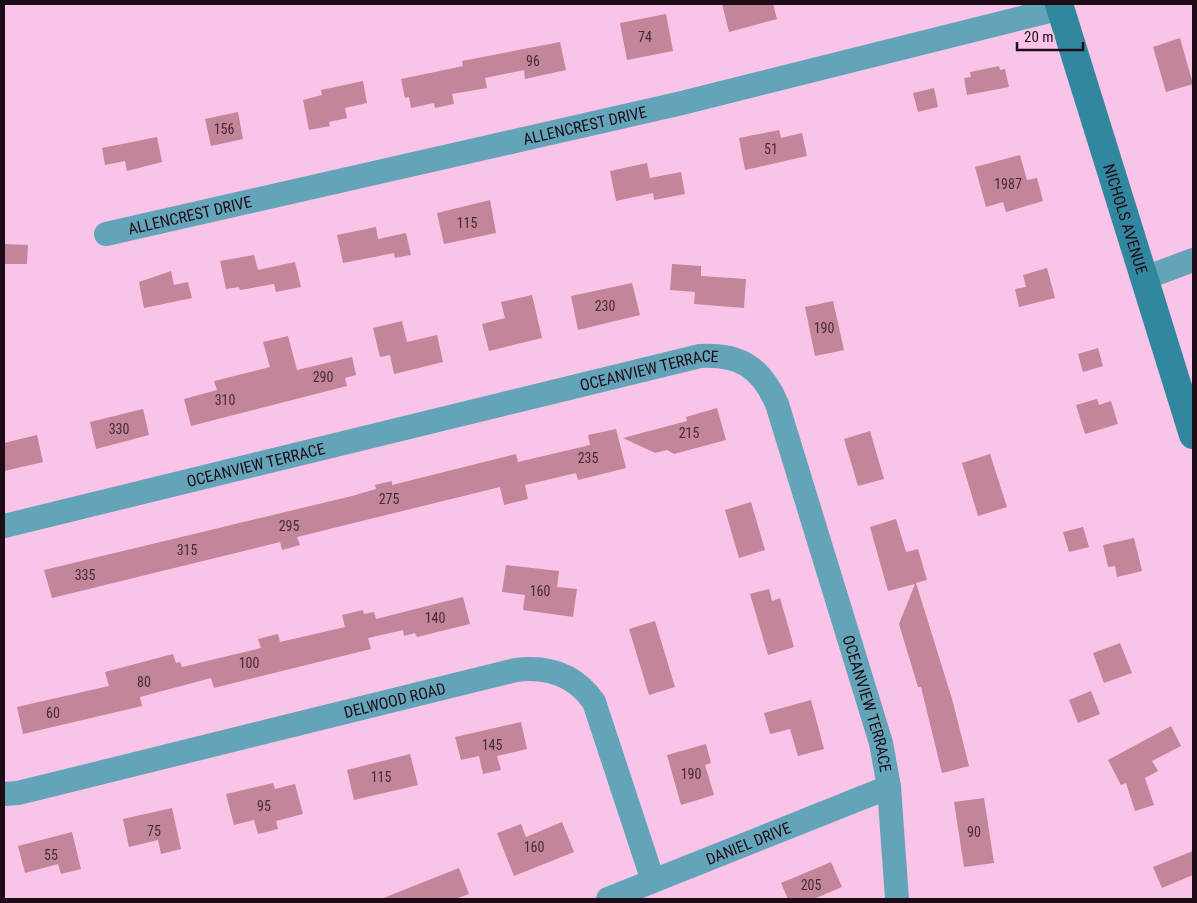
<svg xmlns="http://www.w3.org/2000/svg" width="1197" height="903" font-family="'Roboto Condensed',sans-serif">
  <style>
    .building { fill: #c28599 }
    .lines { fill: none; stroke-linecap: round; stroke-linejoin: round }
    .street { stroke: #63a4b8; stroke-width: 24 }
    .secondary { stroke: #31889e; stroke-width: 28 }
    .labels { text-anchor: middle; stroke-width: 4; stroke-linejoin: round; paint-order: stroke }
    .number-label { font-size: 14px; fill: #462a38 }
    .street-label { font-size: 16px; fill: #1d0b18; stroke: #fac4e8 }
  </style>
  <rect width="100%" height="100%" fill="#fac4e8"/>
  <!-- building -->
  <path class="building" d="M 722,4 L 773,4 L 777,19 L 729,32 Z
    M 666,14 L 673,51 L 627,60 L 620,23 Z
    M 1180,38 L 1193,84 L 1166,92 L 1153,47 Z
    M 560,42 L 566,70 L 525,79 L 524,70 L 485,78 L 487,88 L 452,94 L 454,104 L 435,108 L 434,103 L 411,108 L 409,97 L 405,98 L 401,79 L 463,66 L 462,61 Z
    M 999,66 L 1000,70 L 1005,69 L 1009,87 L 967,95 L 964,78 L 971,77 L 970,72 Z
    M 363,81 L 367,103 L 345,108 L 347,118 L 329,122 L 330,126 L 309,130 L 303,100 L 322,95 L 321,90 Z
    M 934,88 L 938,107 L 918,112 L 913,93 Z
    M 238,112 L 243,139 L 211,146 L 205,119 Z
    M 779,130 L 781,138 L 802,133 L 807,156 L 745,170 L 739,138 Z
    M 157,137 L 162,162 L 127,171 L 125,161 L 105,165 L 102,148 Z
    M 1020,155 L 1027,180 L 1037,178 L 1043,201 L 1006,212 L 1003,202 L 986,207 L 975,167 Z
    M 647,163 L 650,178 L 681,172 L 685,194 L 654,200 L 653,193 L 616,201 L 610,171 Z
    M 490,200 L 496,233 L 444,244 L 437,213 Z
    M 376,227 L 378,239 L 406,233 L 411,255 L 395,258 L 394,253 L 343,263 L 337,235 Z
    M 4,244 L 28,245 L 27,264 L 4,264 Z
    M 254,255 L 258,270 L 295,262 L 301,287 L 276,292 L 274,284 L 240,290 L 239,287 L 226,289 L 220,261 Z
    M 672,264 L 701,266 L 701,276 L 746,279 L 744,308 L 694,304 L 695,292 L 670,290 Z
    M 1047,268 L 1055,298 L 1019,307 L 1015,289 L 1026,287 L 1023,275 Z
    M 171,271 L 174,285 L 188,282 L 192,298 L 144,308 L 139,282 Z
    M 632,283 L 640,315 L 578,330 L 571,296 Z
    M 532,295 L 542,338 L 489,351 L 482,324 L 505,318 L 501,302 Z
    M 833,301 L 844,350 L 815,356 L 805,307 Z
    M 402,321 L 407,342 L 437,335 L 443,362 L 394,374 L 390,355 L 380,357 L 373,328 Z
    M 288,336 L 297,370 L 352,357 L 356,375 L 345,378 L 347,386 L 191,426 L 184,399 L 217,390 L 214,381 L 270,367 L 263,342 Z
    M 1098,348 L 1103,366 L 1083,372 L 1078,354 Z
    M 1097,399 L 1099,405 L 1111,401 L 1118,424 L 1085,434 L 1076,405 Z
    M 717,408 L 726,440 L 674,454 L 667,450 L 655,453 L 623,438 L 687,421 L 686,417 Z
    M 143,409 L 149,435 L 96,449 L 90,422 Z
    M 616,429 L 626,468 L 578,480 L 576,473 L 525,485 L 528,499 L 504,505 L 500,487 L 297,537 L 300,545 L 282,550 L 280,542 L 52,598 L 44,570 L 352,496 L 376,489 L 375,485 L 392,481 L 392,485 L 516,454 L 518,462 L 590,445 L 588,435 Z
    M 870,431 L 884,479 L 858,486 L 844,439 Z
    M 37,435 L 43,462 L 4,471 L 4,443 Z
    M 990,454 L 1007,507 L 978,516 L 962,463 Z
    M 751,502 L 765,550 L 739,558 L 725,510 Z
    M 896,519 L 906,552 L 918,549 L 927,580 L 916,583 L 952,699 L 969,766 L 942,773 L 921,687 L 918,687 L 899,624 L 915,584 L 888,591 L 870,527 Z
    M 1083,527 L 1089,547 L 1069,552 L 1063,532 Z
    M 1134,538 L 1142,571 L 1117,577 L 1115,566 L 1108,567 L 1103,545 Z
    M 506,565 L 559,571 L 557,587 L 577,589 L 573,617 L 523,610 L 525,595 L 502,592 Z
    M 769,589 L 772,601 L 780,598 L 794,647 L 768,655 L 750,594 Z
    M 463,597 L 470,624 L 417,637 L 415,633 L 404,636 L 403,630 L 368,638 L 371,649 L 214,688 L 211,678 L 140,697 L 142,706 L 23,734 L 17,707 L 109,686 L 105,672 L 173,654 L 176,663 L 180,662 L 182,667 L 261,648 L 258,639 L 278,634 L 280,642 L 345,627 L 342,615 L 363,610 L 364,614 L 374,612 L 376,619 Z
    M 655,621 L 675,687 L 649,695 L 629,629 Z
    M 1120,643 L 1132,673 L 1104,683 L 1093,653 Z
    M 1091,691 L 1100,714 L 1078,723 L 1069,700 Z
    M 811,700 L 824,749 L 798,756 L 790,729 L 770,734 L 764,713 Z
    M 521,722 L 527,749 L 497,756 L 501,770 L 483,774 L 479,756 L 461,760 L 455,737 Z
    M 1171,726 L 1181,746 L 1152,761 L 1158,771 L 1145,778 L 1154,805 L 1135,811 L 1126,783 L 1121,785 L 1108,760 Z
    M 706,744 L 711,763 L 705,765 L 714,795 L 681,805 L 667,755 Z
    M 410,754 L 418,785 L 354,800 L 347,770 Z
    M 273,783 L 275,789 L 295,784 L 303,814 L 276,821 L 278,829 L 258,834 L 254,820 L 234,825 L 226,794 Z
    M 984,798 L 994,863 L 964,867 L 954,802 Z
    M 172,808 L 181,849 L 161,854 L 158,840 L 129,847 L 123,819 Z
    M 562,822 L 574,852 L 514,876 L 497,833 L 521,824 L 526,837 Z
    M 72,832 L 81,869 L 61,874 L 58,864 L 25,873 L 18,846 Z
    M 1193,851 L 1193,875 L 1162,888 L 1153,867 Z
    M 831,862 L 842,887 L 814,899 L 788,899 L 781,883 Z
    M 459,868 L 469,894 L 455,899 L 381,899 Z"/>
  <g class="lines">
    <!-- street -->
    <g class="street">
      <path id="s1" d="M 106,234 L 682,103 L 1061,8"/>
      <path d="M 1145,278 L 1193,260"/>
      <path id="s2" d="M 4,526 L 700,356 C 740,354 761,367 777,404 L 881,743 L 889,787 L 897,899"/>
      <path id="s3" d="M 4,794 L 18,793 L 516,670 C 548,666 575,675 594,702 L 653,881"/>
      <path id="s4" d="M 608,899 L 889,787"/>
    </g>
    <!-- secondary -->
    <path class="secondary" id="s5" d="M 1059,4 L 1193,435"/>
  </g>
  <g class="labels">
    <!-- number labels -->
    <g class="number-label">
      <text x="645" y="42">74</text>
      <text x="533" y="66">96</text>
      <text x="224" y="134">156</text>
      <text x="771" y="154">51</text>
      <text x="1008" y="189">1987</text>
      <text x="467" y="228">115</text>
      <text x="605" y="311">230</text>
      <text x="824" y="333">190</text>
      <text x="323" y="382">290</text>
      <text x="225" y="405">310</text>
      <text x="119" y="434">330</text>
      <text x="689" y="438">215</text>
      <text x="588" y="463">235</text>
      <text x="389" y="504">275</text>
      <text x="289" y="531">295</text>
      <text x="187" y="555">315</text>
      <text x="85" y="580">335</text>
      <text x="540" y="596">160</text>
      <text x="435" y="623">140</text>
      <text x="249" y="668">100</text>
      <text x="144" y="687">80</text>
      <text x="53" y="718">60</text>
      <text x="492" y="750">145</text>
      <text x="691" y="779">190</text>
      <text x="381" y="782">115</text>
      <text x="264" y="811">95</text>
      <text x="154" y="836">75</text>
      <text x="974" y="837">90</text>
      <text x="534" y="852">160</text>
      <text x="51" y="860">55</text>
      <text x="811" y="890">205</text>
    </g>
    <!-- street labels -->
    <g class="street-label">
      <text dy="6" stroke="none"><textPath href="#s1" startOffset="491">ALLENCREST DRIVE</textPath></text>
      <text dy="6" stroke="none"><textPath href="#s1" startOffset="86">ALLENCREST DRIVE</textPath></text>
      <text dy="6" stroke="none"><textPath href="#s5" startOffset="225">NICHOLS AVENUE</textPath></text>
      <text dy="6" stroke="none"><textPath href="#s2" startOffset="664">OCEANVIEW TERRACE</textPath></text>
      <text dy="6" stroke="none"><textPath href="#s2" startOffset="259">OCEANVIEW TERRACE</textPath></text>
      <text dy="6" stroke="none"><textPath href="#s3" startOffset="402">DELWOOD ROAD</textPath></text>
      <text dy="6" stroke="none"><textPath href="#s2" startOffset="1128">OCEANVIEW TERRACE</textPath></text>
      <text dy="6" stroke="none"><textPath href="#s4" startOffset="151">DANIEL DRIVE</textPath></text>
    </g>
  </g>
  <!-- border -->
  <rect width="1197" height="903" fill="none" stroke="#1d0b18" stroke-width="10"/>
  <!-- scale -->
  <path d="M1017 42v8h66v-8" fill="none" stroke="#1d0b18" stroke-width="2.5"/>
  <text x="1024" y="42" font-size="15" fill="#1d0b18" stroke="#fac4e8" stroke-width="4" paint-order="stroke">20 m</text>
</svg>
